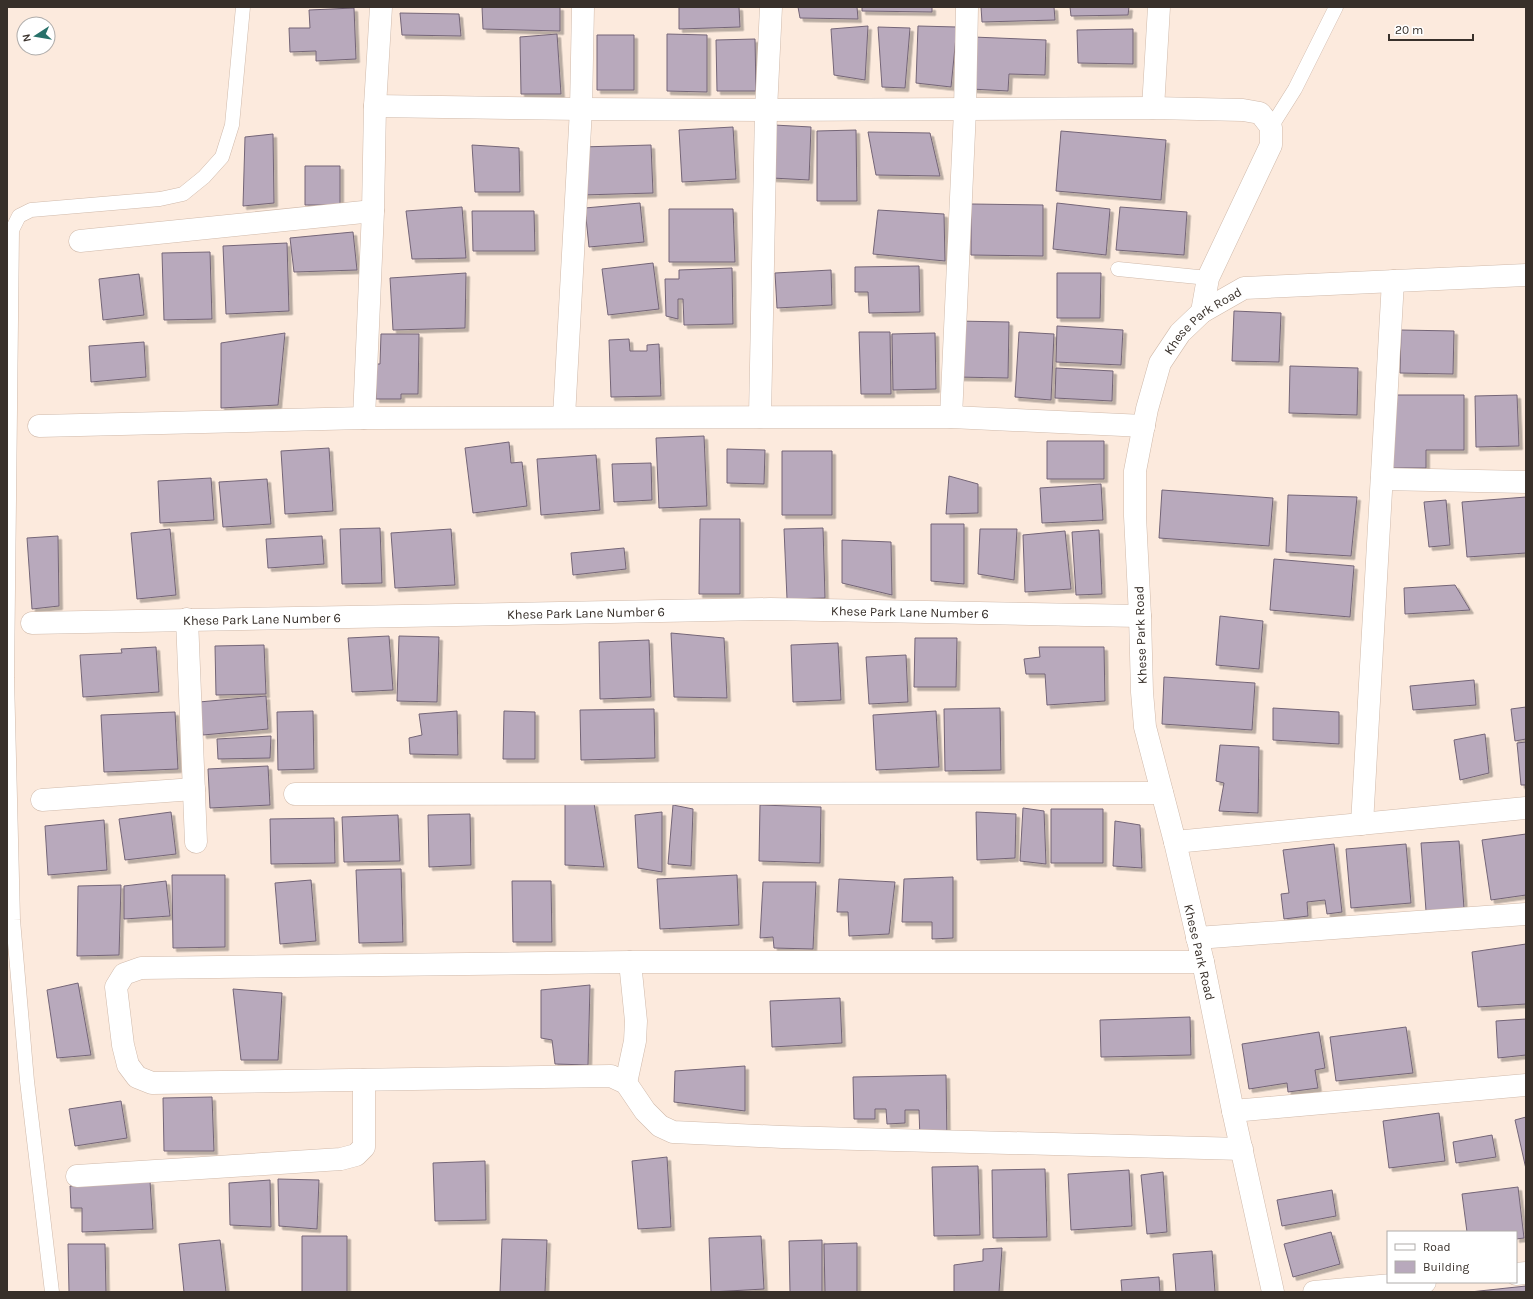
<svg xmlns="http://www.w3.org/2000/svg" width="1533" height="1299" font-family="Karla,sans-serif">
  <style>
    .building { fill: #b8a9bc; stroke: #746577; filter: url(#shadow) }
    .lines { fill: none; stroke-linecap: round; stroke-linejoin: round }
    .service-casing { stroke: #d0baab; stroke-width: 15 }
    .minor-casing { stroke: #d0baab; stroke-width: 23 }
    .tertiary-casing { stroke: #d0baab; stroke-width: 23 }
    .service { stroke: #fff; stroke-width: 14 }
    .minor { stroke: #fff; stroke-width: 22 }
    .tertiary { stroke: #fff; stroke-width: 22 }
    .labels { text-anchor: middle; stroke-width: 3.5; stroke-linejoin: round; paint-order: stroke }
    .street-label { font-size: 13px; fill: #38302a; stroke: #fff }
  </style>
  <defs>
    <filter id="shadow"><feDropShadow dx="3.5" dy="3.5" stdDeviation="0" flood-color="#0004"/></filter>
  </defs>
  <rect width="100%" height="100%" fill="#fceadd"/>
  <!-- building -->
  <path class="building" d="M 482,7 L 560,7 L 560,31 L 483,29 Z
    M 679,7 L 739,7 L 740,27 L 679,29 Z
    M 798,7 L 857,7 L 858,19 L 800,18 Z
    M 862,7 L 932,7 L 932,12 L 862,11 Z
    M 981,7 L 1054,7 L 1055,20 L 982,22 Z
    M 1070,7 L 1129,7 L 1128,15 L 1071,16 Z
    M 354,8 L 356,59 L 316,61 L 316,51 L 290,52 L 289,28 L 310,28 L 309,10 Z
    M 400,13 L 459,14 L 461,36 L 402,35 Z
    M 868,26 L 865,80 L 834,75 L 831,29 Z
    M 918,26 L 957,27 L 951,87 L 916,83 Z
    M 878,27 L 910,28 L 905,88 L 882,87 Z
    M 1133,29 L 1133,64 L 1078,63 L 1077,30 Z
    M 557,34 L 561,94 L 521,94 L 520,37 Z
    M 667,34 L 707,35 L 707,92 L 667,91 Z
    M 597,35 L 634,35 L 634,90 L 597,90 Z
    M 973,37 L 1046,40 L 1045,75 L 1009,74 L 1008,91 L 971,89 Z
    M 755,39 L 756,91 L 717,91 L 716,40 Z
    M 774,125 L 811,127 L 809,180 L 772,178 Z
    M 733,127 L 736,179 L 682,182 L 679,130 Z
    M 856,130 L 857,201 L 817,201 L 817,131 Z
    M 1061,131 L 1166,140 L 1161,200 L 1056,191 Z
    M 868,132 L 930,133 L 940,176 L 876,175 Z
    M 273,134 L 274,203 L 243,206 L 245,137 Z
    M 472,145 L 519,148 L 520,192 L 475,192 Z
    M 651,145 L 653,193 L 582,195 L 581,147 Z
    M 305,166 L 340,166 L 340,205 L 305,205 Z
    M 640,203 L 644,242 L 589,247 L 585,208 Z
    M 1057,203 L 1110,209 L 1106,255 L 1053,249 Z
    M 971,204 L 1043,205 L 1043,256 L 971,255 Z
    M 462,207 L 466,258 L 412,259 L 406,211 Z
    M 1120,207 L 1187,212 L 1184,255 L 1116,250 Z
    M 669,209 L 733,209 L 735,262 L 669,262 Z
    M 878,210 L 944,214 L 945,261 L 873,254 Z
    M 472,211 L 534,211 L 535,251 L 473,251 Z
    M 353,232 L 357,270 L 294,272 L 290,238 Z
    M 287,243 L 289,311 L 226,314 L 223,246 Z
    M 210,252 L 212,319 L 164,320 L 162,253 Z
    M 653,263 L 659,309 L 608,315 L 602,269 Z
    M 919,266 L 920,312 L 869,313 L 868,292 L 855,292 L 855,267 Z
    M 732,268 L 733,324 L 684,325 L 683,299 L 678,299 L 678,319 L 666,316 L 665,279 L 679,279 L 679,270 Z
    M 831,270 L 832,305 L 777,308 L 775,273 Z
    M 466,273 L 465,328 L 393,330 L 390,278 Z
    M 1057,273 L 1101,273 L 1100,318 L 1057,318 Z
    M 139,274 L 144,315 L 103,320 L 99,279 Z
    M 1234,311 L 1281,313 L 1279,362 L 1232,361 Z
    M 957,321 L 1009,322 L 1008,378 L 956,377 Z
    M 1057,326 L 1123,330 L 1121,365 L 1056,362 Z
    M 1401,330 L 1454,331 L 1453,374 L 1400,373 Z
    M 859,332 L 890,332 L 891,394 L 861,394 Z
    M 1019,332 L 1054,334 L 1051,400 L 1015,397 Z
    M 285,333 L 278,405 L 221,408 L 221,343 Z
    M 935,333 L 936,389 L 893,390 L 892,334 Z
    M 381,334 L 419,334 L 418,394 L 401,394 L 401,399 L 376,399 L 376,364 L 380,364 Z
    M 629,339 L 630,351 L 647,351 L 647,345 L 659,344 L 661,396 L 611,397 L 609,340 Z
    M 144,342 L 146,377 L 91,382 L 89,346 Z
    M 1290,366 L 1358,368 L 1357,415 L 1289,413 Z
    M 1056,368 L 1113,371 L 1112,401 L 1055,398 Z
    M 1389,395 L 1464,395 L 1464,450 L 1426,450 L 1426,468 L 1388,468 Z
    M 1517,395 L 1519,446 L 1476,447 L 1475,396 Z
    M 704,436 L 707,506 L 659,508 L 656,438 Z
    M 1047,441 L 1104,441 L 1104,479 L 1047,479 Z
    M 509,442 L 511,463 L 522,462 L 527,506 L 473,513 L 465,448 Z
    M 329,448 L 333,511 L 285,514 L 281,451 Z
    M 727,449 L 765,450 L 764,484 L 727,483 Z
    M 782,451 L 832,451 L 832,515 L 782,515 Z
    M 596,455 L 600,510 L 541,515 L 537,459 Z
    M 651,463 L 652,500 L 614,502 L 612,464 Z
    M 949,476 L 978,484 L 978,513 L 946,514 Z
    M 211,478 L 214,520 L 160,523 L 158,481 Z
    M 267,479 L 271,524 L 223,527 L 219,482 Z
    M 1101,484 L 1103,520 L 1042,523 L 1040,488 Z
    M 1162,490 L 1273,498 L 1269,546 L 1159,538 Z
    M 1288,495 L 1357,497 L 1351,556 L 1286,552 Z
    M 1526,497 L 1526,553 L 1467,557 L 1462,502 Z
    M 1446,500 L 1450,545 L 1429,547 L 1424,502 Z
    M 700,519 L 740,519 L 740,594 L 699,594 Z
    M 931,524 L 964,524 L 964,584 L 931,581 Z
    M 380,528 L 382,583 L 342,584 L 340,529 Z
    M 823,528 L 825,598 L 787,599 L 784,529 Z
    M 170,529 L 176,595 L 137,599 L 131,533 Z
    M 451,529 L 455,585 L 395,588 L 391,533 Z
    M 980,529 L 1017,529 L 1014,580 L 978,574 Z
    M 1099,530 L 1102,594 L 1076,595 L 1072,532 Z
    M 1065,531 L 1071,589 L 1025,592 L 1023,535 Z
    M 58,536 L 59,606 L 32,609 L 27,538 Z
    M 322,536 L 324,564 L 268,568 L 266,539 Z
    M 842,540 L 891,542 L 892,595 L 842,583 Z
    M 624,548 L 626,569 L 573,575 L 571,553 Z
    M 1274,559 L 1354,566 L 1350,617 L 1270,610 Z
    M 1455,585 L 1470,610 L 1405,614 L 1404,588 Z
    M 1220,616 L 1263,621 L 1259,669 L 1216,665 Z
    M 671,633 L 724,638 L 727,698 L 674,697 Z
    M 389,636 L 393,690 L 352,692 L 348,638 Z
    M 399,636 L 439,637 L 437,702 L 397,701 Z
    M 915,638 L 957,638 L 956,687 L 914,687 Z
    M 649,640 L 651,697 L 600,699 L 599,642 Z
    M 838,643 L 841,700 L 793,702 L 791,645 Z
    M 264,645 L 266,694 L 216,695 L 215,646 Z
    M 156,647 L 159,692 L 83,697 L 80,655 L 122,653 L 121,649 Z
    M 1039,647 L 1104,647 L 1105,701 L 1047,705 L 1045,674 L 1026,674 L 1024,659 L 1040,657 Z
    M 906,655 L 908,702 L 869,704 L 866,657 Z
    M 1164,677 L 1255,683 L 1252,730 L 1162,724 Z
    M 1474,680 L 1476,705 L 1413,710 L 1410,686 Z
    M 266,696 L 268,729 L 203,735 L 199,702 Z
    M 1526,707 L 1526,739 L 1515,741 L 1511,709 Z
    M 1000,708 L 1001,770 L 945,771 L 944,709 Z
    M 1273,708 L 1339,712 L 1339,744 L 1273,740 Z
    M 654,709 L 655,758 L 581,760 L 580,710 Z
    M 313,711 L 314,769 L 278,770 L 277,712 Z
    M 457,711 L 458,755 L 410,754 L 409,738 L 422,735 L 419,714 Z
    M 504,711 L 535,712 L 535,759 L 503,759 Z
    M 936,711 L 939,767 L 876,770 L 873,715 Z
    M 175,712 L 178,769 L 104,772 L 101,715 Z
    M 1485,734 L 1489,773 L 1460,780 L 1454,740 Z
    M 271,736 L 270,758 L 218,759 L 217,739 Z
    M 1526,742 L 1526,785 L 1521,785 L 1517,743 Z
    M 1220,745 L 1259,747 L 1258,813 L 1219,811 L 1224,783 L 1216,781 Z
    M 268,766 L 270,805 L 210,808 L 208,769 Z
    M 565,802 L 594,803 L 604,867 L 565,865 Z
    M 673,805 L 693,809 L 691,866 L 668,864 Z
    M 760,805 L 821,807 L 820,863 L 759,861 Z
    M 1023,808 L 1044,811 L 1046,864 L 1020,861 Z
    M 1051,809 L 1103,809 L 1103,863 L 1051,863 Z
    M 171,812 L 176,854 L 125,860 L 119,819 Z
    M 662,812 L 662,872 L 638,868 L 635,815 Z
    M 976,812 L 1016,814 L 1015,858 L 977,860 Z
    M 470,814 L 471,865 L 429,867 L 428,815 Z
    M 398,815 L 400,861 L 344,862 L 342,817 Z
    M 334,818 L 335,863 L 271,864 L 270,819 Z
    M 104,820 L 107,870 L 48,875 L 45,826 Z
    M 1115,821 L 1140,825 L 1142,868 L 1113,866 Z
    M 1526,834 L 1526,895 L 1491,900 L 1482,840 Z
    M 1459,841 L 1464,908 L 1426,911 L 1421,843 Z
    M 1334,844 L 1342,912 L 1327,914 L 1325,900 L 1307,902 L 1308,916 L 1284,919 L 1281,894 L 1289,893 L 1283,850 Z
    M 1406,844 L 1411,903 L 1351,908 L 1346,849 Z
    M 401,869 L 403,942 L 359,943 L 356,870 Z
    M 172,875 L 225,875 L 225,947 L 173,948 Z
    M 737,875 L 739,925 L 660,929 L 657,879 Z
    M 953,877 L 953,938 L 932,939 L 932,922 L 902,922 L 904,879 Z
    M 839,879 L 895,882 L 889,934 L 849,936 L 848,912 L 837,912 Z
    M 311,880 L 316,941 L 280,944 L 275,883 Z
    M 166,881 L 170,916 L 124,919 L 124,886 Z
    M 512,881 L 551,881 L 552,942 L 513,942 Z
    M 763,882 L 816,882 L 813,949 L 774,948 L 773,937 L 760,938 Z
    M 121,885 L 119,955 L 77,956 L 78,886 Z
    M 1526,944 L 1526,1004 L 1478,1007 L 1472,952 Z
    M 78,983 L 91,1055 L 57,1058 L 47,990 Z
    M 590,985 L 588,1065 L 555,1064 L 552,1040 L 541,1038 L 541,990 Z
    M 233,989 L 282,993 L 278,1060 L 241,1060 Z
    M 840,998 L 842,1043 L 772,1047 L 770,1001 Z
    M 1190,1017 L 1191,1055 L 1101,1057 L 1100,1020 Z
    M 1526,1019 L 1526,1055 L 1498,1058 L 1496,1021 Z
    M 1406,1027 L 1413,1073 L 1336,1081 L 1330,1037 Z
    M 1319,1032 L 1325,1068 L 1315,1070 L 1318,1088 L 1288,1092 L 1287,1083 L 1249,1089 L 1242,1044 Z
    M 745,1066 L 745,1111 L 674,1102 L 675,1071 Z
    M 946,1075 L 947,1140 L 920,1140 L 919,1110 L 905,1110 L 905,1123 L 887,1124 L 886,1109 L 875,1109 L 875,1119 L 854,1119 L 853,1077 Z
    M 212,1097 L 214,1151 L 164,1151 L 163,1098 Z
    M 121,1101 L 127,1138 L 75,1146 L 69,1109 Z
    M 1439,1113 L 1445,1161 L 1389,1168 L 1383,1121 Z
    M 1526,1117 L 1526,1169 L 1515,1120 Z
    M 1492,1135 L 1496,1157 L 1456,1163 L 1453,1142 Z
    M 667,1157 L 671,1227 L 638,1229 L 632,1161 Z
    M 485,1161 L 486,1220 L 435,1221 L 433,1163 Z
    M 978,1166 L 980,1235 L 934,1236 L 932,1167 Z
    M 1045,1169 L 1047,1237 L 993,1238 L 992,1170 Z
    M 1129,1170 L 1132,1226 L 1071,1230 L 1068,1174 Z
    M 1163,1172 L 1167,1232 L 1147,1234 L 1141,1175 Z
    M 278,1179 L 319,1180 L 317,1229 L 279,1226 Z
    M 270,1180 L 271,1227 L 230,1225 L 229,1183 Z
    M 150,1181 L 153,1229 L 82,1232 L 82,1208 L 71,1208 L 70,1186 Z
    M 1518,1187 L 1524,1238 L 1516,1239 L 1516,1232 L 1467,1232 L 1462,1194 Z
    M 1332,1190 L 1336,1216 L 1282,1226 L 1277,1200 Z
    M 1331,1232 L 1340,1264 L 1293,1277 L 1284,1244 Z
    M 302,1236 L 347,1236 L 347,1292 L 302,1292 Z
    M 761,1236 L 764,1289 L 711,1292 L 709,1238 Z
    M 502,1239 L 547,1240 L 545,1292 L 500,1292 Z
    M 220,1240 L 226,1292 L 184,1292 L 179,1244 Z
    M 822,1240 L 822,1292 L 790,1292 L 789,1241 Z
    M 857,1243 L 857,1292 L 825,1292 L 824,1244 Z
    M 68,1244 L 105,1244 L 106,1292 L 69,1292 Z
    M 1002,1248 L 999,1292 L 954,1292 L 954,1265 L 983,1261 L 983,1249 Z
    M 1212,1251 L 1215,1292 L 1176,1292 L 1173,1254 Z
    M 1159,1277 L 1160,1292 L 1122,1292 L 1121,1280 Z
    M 1526,1286 L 1526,1292 L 1470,1292 Z"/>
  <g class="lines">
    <!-- service casing -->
    <g class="service-casing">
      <path id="service" d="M 1271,127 L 1295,89 L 1336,7
        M 1118,269 L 1208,278
        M 52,1292 L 27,1081 L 13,920 L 7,678 L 12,230 L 19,216 L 31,210 L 160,199 L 183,194 L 204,177 L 222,157 L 232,125 L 243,7"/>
    </g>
    <!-- minor casing -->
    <g class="minor-casing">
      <g id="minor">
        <path d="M 375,106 L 581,109 L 766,110 L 1153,108 L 1243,110 L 1260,113 L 1271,127 L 1271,145 L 1208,278 L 1202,312"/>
        <path d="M 1153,108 L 1159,7"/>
        <path d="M 80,241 L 373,211"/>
        <path d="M 564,417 L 581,109 L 583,7"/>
        <path d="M 760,417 L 766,110 L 771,7"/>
        <path d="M 951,417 L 965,110 L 967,7"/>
        <path d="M 364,418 L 373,211 L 375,106 L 381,7"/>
        <path d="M 39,426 L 364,418 L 951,417 L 1144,426"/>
        <path d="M 1382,479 L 1526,482"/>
        <path d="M 187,619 L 196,842"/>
        <path id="s1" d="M 32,623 L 770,609 L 1140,616"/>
        <path d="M 295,794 L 1162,793"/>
        <path d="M 42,800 L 194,789"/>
        <path d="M 1362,824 L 1393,281"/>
        <path d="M 1175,842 L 1526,808"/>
        <path d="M 1197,938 L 1526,914"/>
        <path d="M 1203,962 L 630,962 L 141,968 L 124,974 L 116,987 L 123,1045 L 128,1065 L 137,1077 L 152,1083 L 611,1076 L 626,1083 L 645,1111 L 660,1126 L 673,1132 L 782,1137 L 1242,1149"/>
        <path d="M 626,1083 L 635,1041 L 636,1021 L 630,962"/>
        <path d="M 1233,1111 L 1526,1085"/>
        <path d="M 77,1176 L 341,1159 L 356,1155 L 364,1147 L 364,1080"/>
        <path d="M 1516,1274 L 1526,1273"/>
        <path d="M 1314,1292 L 1425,1282"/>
      </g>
    </g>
    <!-- tertiary casing -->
    <g class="tertiary-casing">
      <g id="tertiary">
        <path id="s2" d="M 1273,1292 L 1233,1111 L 1203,962 L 1175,842 L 1145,727 L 1142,692 L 1140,616 L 1135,516 L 1135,471 L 1147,409 L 1160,363 L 1180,333 L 1202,312 L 1244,288 L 1526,275"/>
      </g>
    </g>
    <!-- service -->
    <use href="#service" class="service"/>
    <!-- minor -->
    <use href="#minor" class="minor"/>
    <!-- tertiary -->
    <use href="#tertiary" class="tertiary"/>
  </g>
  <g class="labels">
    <!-- street labels -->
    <g class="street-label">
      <text dy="5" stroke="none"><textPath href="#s2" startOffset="1008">Khese Park Road</textPath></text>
      <text dy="5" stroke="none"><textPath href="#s1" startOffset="554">Khese Park Lane Number 6</textPath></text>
      <text dy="5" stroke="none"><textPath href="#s1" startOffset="878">Khese Park Lane Number 6</textPath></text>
      <text dy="5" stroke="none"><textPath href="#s1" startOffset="230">Khese Park Lane Number 6</textPath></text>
      <text transform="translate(1140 635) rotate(-92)" y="5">Khese Park Road</text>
      <text transform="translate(1200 952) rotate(77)" y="5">Khese Park Road</text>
    </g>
  </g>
  <!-- border -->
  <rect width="1533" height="1299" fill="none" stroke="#38302a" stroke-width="16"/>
  <!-- legend -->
  <rect x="1387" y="1231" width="130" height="52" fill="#ffffff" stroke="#afacaa"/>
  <rect x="1395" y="1244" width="20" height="6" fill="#ffffff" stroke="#afacaa"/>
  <text x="1423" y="1251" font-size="12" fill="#38302a">Road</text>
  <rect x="1395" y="1261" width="20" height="12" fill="#b8a9bc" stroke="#afacaa"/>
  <text x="1423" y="1271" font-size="12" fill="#38302a">Building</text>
  <!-- north arrow -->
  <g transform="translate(36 36) rotate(258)"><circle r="19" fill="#ffffff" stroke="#afacaa"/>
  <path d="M0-3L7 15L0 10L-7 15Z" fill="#28716a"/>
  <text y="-6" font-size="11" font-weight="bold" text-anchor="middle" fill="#38302a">N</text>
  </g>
  <!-- scale -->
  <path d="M1389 34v6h84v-6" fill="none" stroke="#38302a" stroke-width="2"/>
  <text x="1395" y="34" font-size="12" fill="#38302a" stroke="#ffffff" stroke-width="3" paint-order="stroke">20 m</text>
</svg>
